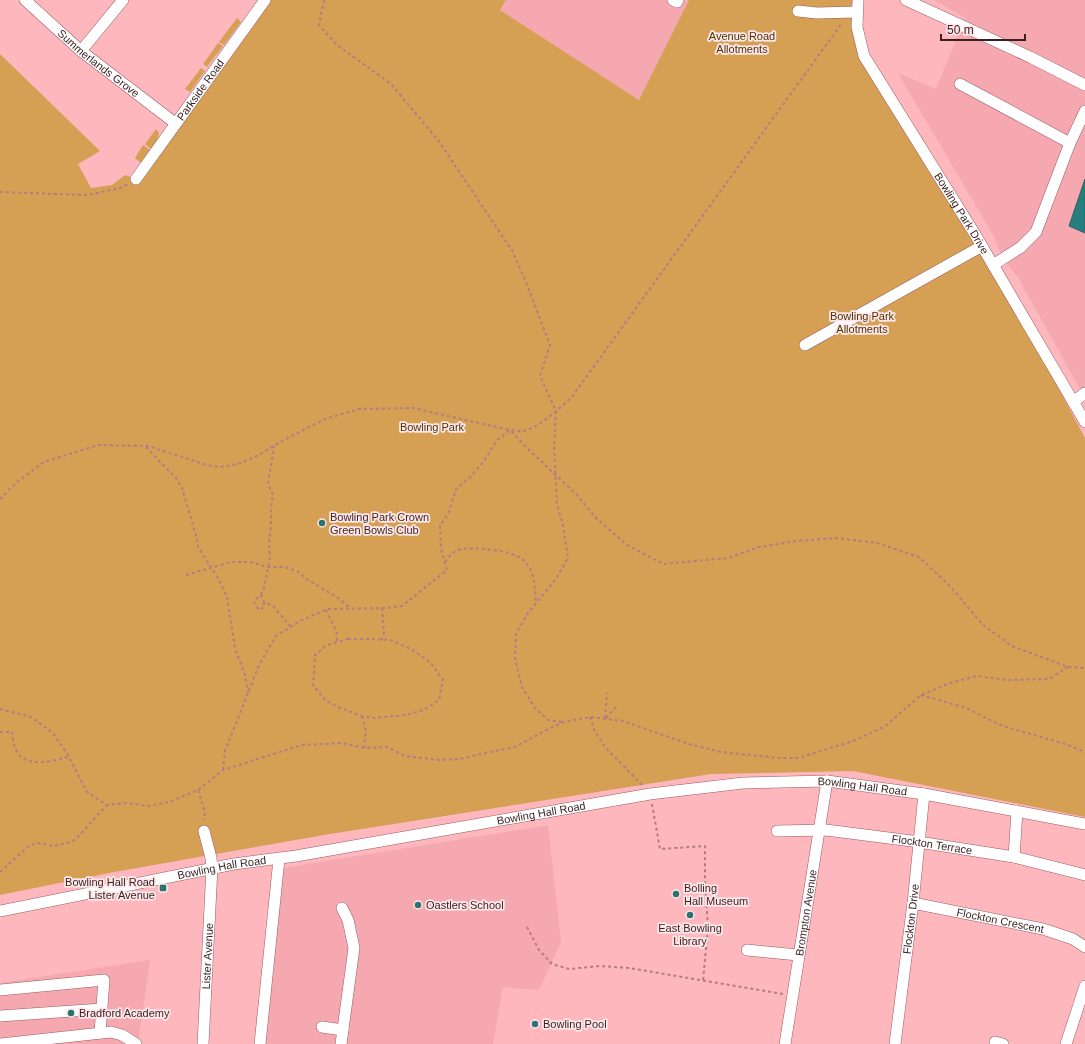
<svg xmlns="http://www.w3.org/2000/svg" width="1085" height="1044" font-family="Arial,sans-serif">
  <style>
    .built { fill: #f5a8af }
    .green { fill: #d59f54 }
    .water { fill: #267f7e; stroke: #2c6262 }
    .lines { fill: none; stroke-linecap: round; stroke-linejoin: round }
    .minor-casing { stroke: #995b62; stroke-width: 12 }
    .path { stroke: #b27d81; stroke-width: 2; stroke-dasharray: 3 3; stroke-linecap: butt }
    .minor { stroke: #fff; stroke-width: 11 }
    .poi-dot { fill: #297372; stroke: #fde7e8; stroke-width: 1.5 }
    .labels { text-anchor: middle; stroke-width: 3.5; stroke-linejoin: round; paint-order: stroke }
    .park-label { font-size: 11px; fill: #4d3308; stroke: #fde7e8 }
    .street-label { font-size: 11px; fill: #391f21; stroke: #fde7e8 }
    .poi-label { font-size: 11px; fill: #391f21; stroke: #fde7e8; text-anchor: start }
  </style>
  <rect width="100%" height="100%" fill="#fdb7bd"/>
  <!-- built -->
  <path class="built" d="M 506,0 L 689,0 L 639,100 L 500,10 Z
    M 934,0 L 1085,0 L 1085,398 L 1019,279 L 1003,258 L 993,235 L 898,73 L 936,89 L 965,18 Z
    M 548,825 L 561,942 L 539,990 L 503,987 L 493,1044 L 262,1044 L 283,868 Z
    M 150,960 L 138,1044 L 0,1044 L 0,983 Z"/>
  <!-- green -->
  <path class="green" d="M 265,0 L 506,0 L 500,10 L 639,100 L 689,0 L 858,0 L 864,56 L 993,265 L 1085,438 L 1085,817 L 853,771 L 711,774 L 330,834 L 114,872 L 0,895 L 0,54 L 100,151 L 78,164 L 91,188 L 112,185 L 125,175 L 136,179 Z
    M 237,18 L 241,22 L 224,45 L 219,42 Z
    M 218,43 L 223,46 L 207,67 L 203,64 Z
    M 201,68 L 205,71 L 190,92 L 185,89 Z
    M 156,129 L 159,133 L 157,141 L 151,149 L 145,144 Z
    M 143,145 L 150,150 L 141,163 L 135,158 Z"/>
  <!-- water -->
  <path class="water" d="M 1085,179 L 1085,233 L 1069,226 Z"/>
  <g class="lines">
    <!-- minor casing -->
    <g class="minor-casing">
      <g id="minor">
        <path id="s1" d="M 25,0 L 81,51 L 175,123"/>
        <path d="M 673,0 L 677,2 L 678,0"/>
        <path id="s2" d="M 858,0 L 857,27 L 864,56 L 976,236 L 1085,422"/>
        <path d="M 906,0 L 1030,57 L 1085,85"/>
        <path d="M 798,11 L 817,13 L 857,12"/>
        <path d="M 81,51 L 123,0"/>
        <path d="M 960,84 L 1070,143"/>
        <path id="s3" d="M 136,179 L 265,0"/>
        <path d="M 993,265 L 1021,247 L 1036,232 L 1070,143 L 1085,111"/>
        <path d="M 805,345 L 982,246"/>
        <path d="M 1073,402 L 1085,393"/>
        <path id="s4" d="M 777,831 L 826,830 L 912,841 L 1014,857 L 1085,875"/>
        <path d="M 1014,857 L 1017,811"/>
        <path id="s5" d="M 913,903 L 1043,929 L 1073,939 L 1085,947"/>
        <path id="s6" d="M 0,911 L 234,864 L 296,856 L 650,794 L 743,783 L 827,781 L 924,794 L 1085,824"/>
        <path d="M 747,950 L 798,955"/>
        <path d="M 0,990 L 104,980 L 100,1033"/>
        <path d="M 0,1016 L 102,1009"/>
        <path d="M 322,1027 L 343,1030"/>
        <path d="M 995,1042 L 1003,1044"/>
        <path d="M 0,1044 L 111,1032 L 122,1035 L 136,1044"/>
        <path id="s7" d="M 203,1044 L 212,868 L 211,858 L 204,831"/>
        <path d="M 260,1044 L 279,859"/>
        <path d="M 341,1044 L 354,948 L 348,920 L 342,908"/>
        <path id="s8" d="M 785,1044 L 827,781"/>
        <path id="s9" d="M 895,1044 L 913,903 L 924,794"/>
        <path d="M 1066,1044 L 1085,986"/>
      </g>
    </g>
    <!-- path -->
    <path class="path" d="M 324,0 L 319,25 L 337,45 L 391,84 L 438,140 L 513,252 L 527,285 L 550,345 L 540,376 L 556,411 L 554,446 L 557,504 L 563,525 L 568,558 L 556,579 L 528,613 L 516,633 L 515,659 L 522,687 L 535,708 L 548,720 L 562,722
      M 0,192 L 88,195 L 120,188 L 128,184
      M 146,447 L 176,478 L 182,488 L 197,539 L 198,547 L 218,578 L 227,597 L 235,648 L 245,675 L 248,692
      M 0,499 L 17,482 L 44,462 L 98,445 L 148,446 L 207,465 L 220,467 L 238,464 L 257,456 L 284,440 L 325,419 L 359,409 L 413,408 L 510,430 C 514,430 519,432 523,431 C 537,429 561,407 571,398 L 842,23
      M 445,562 C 449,556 454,550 462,549 C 476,547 511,550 522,559 C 535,569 535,588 536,603
      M 186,575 L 231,562 L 250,562 L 268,567 L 284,567 L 297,571 L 308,580 L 340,599 L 350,608
      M 261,595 L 264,588 L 270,558 L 269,544 L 271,525 L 271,508 L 273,495 L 268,484 L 274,446
      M 264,602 L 264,607 L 259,610 L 254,604 L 256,599 L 261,595 L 264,602 L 273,606 L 290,626
      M 382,608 L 384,633 L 382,640
      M 326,610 C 330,619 340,633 336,643
      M 348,639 L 370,639 L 390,640 L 411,649 L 430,662 L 443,680 L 439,700 L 424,710 L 406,715 L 374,718 L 362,716 L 338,707 L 325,700 L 313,685 L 315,655 L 327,645 Z
      M 921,695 L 966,708 L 1000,725 L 1065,744 L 1085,752
      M 0,709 L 31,717 L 53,733 L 68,755 L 87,792 L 107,805 L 127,803 L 149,806 L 169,802 L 198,790 L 223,770 L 302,745 L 341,743 L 364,748 L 387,747 L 405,756 L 440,760 L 460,759 L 485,753 L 515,747 L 550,728 L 564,722 L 590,717 L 623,721 L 689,744 L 721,752 L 779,758 L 798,758 L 853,741 L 884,727 L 921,695 L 950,683 L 977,676 L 1007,680 L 1049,679 L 1068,667
      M 362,716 L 366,731 L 364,748
      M 590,717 L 595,732 L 606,748 L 642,785
      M 605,718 L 607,693
      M 606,718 L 616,707
      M 0,732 L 12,732 C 13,737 13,745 16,750 C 26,769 52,761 68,757
      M 223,770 L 225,751 L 259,665 L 276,636 L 300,621 L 327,609 L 386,608 L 402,606 L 447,570 L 441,549 L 440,526 L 449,512 L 456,489 L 470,477 L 484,461 L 497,440 L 510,430 L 528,449 L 576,494 L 597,519 L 627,545 L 663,564 L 728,558 L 759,547 L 797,541 L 837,538 L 877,543 L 919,557 L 950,586 L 983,625 L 1012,646 L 1068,667 L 1085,668
      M 198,790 L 205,812 L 204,820
      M 652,804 L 660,849 L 705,846 L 705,881 L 708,927 L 703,981
      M 0,872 L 30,845 L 38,843 L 53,846 L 71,842 L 76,839 L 107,805
      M 527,927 L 539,950 L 552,964 L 569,969 L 600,966 L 629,968 L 783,994"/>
    <!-- minor -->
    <use href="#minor" class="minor"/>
  </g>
  <!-- markers -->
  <g class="poi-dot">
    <circle cx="322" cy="523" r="4"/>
    <rect x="159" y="884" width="8" height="8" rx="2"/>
    <circle cx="676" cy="894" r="4"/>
    <circle cx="418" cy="905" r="4"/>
    <circle cx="690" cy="915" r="4"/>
    <circle cx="71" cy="1013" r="4"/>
    <circle cx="535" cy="1024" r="4"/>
  </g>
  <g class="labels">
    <!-- park labels -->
    <g class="park-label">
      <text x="742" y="40">Avenue Road<tspan x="742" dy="13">Allotments</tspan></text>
      <text x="862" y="320">Bowling Park<tspan x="862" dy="13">Allotments</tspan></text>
      <text x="432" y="431">Bowling Park</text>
    </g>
    <!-- street labels -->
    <g class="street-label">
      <text dy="4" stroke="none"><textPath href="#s1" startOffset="97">Summerlands Grove</textPath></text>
      <text dy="4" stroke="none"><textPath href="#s3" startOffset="110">Parkside Road</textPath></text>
      <text dy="4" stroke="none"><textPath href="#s2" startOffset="242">Bowling Park Drive</textPath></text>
      <text dy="4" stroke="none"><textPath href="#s6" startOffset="874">Bowling Hall Road</textPath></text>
      <text dy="4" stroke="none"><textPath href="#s6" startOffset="550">Bowling Hall Road</textPath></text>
      <text dy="4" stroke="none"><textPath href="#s4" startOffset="156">Flockton Terrace</textPath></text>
      <text dy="4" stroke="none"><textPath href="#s6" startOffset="226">Bowling Hall Road</textPath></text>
      <text dy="4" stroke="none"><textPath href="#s8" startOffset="133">Brompton Avenue</textPath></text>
      <text dy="4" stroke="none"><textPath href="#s9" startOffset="126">Flockton Drive</textPath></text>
      <text dy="4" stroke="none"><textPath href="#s5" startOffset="89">Flockton Crescent</textPath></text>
      <text dy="4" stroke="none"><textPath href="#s7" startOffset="88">Lister Avenue</textPath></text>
    </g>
    <!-- poi labels -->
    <g class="poi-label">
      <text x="330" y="521">Bowling Park Crown<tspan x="330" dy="13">Green Bowls Club</tspan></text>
      <text x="155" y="886" text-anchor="end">Bowling Hall Road<tspan x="155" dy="13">Lister Avenue</tspan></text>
      <text x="684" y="892">Bolling<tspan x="684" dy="13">Hall Museum</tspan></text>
      <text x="426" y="909">Oastlers School</text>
      <text x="690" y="932" text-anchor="middle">East Bowling<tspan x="690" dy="13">Library</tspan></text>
      <text x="79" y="1017">Bradford Academy</text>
      <text x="543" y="1028">Bowling Pool</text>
    </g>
  </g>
  <!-- scale -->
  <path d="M941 34v6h84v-6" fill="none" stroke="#391f21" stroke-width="2"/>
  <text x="947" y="34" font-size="12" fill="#391f21" stroke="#fde7e8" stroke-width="3" paint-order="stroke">50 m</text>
</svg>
